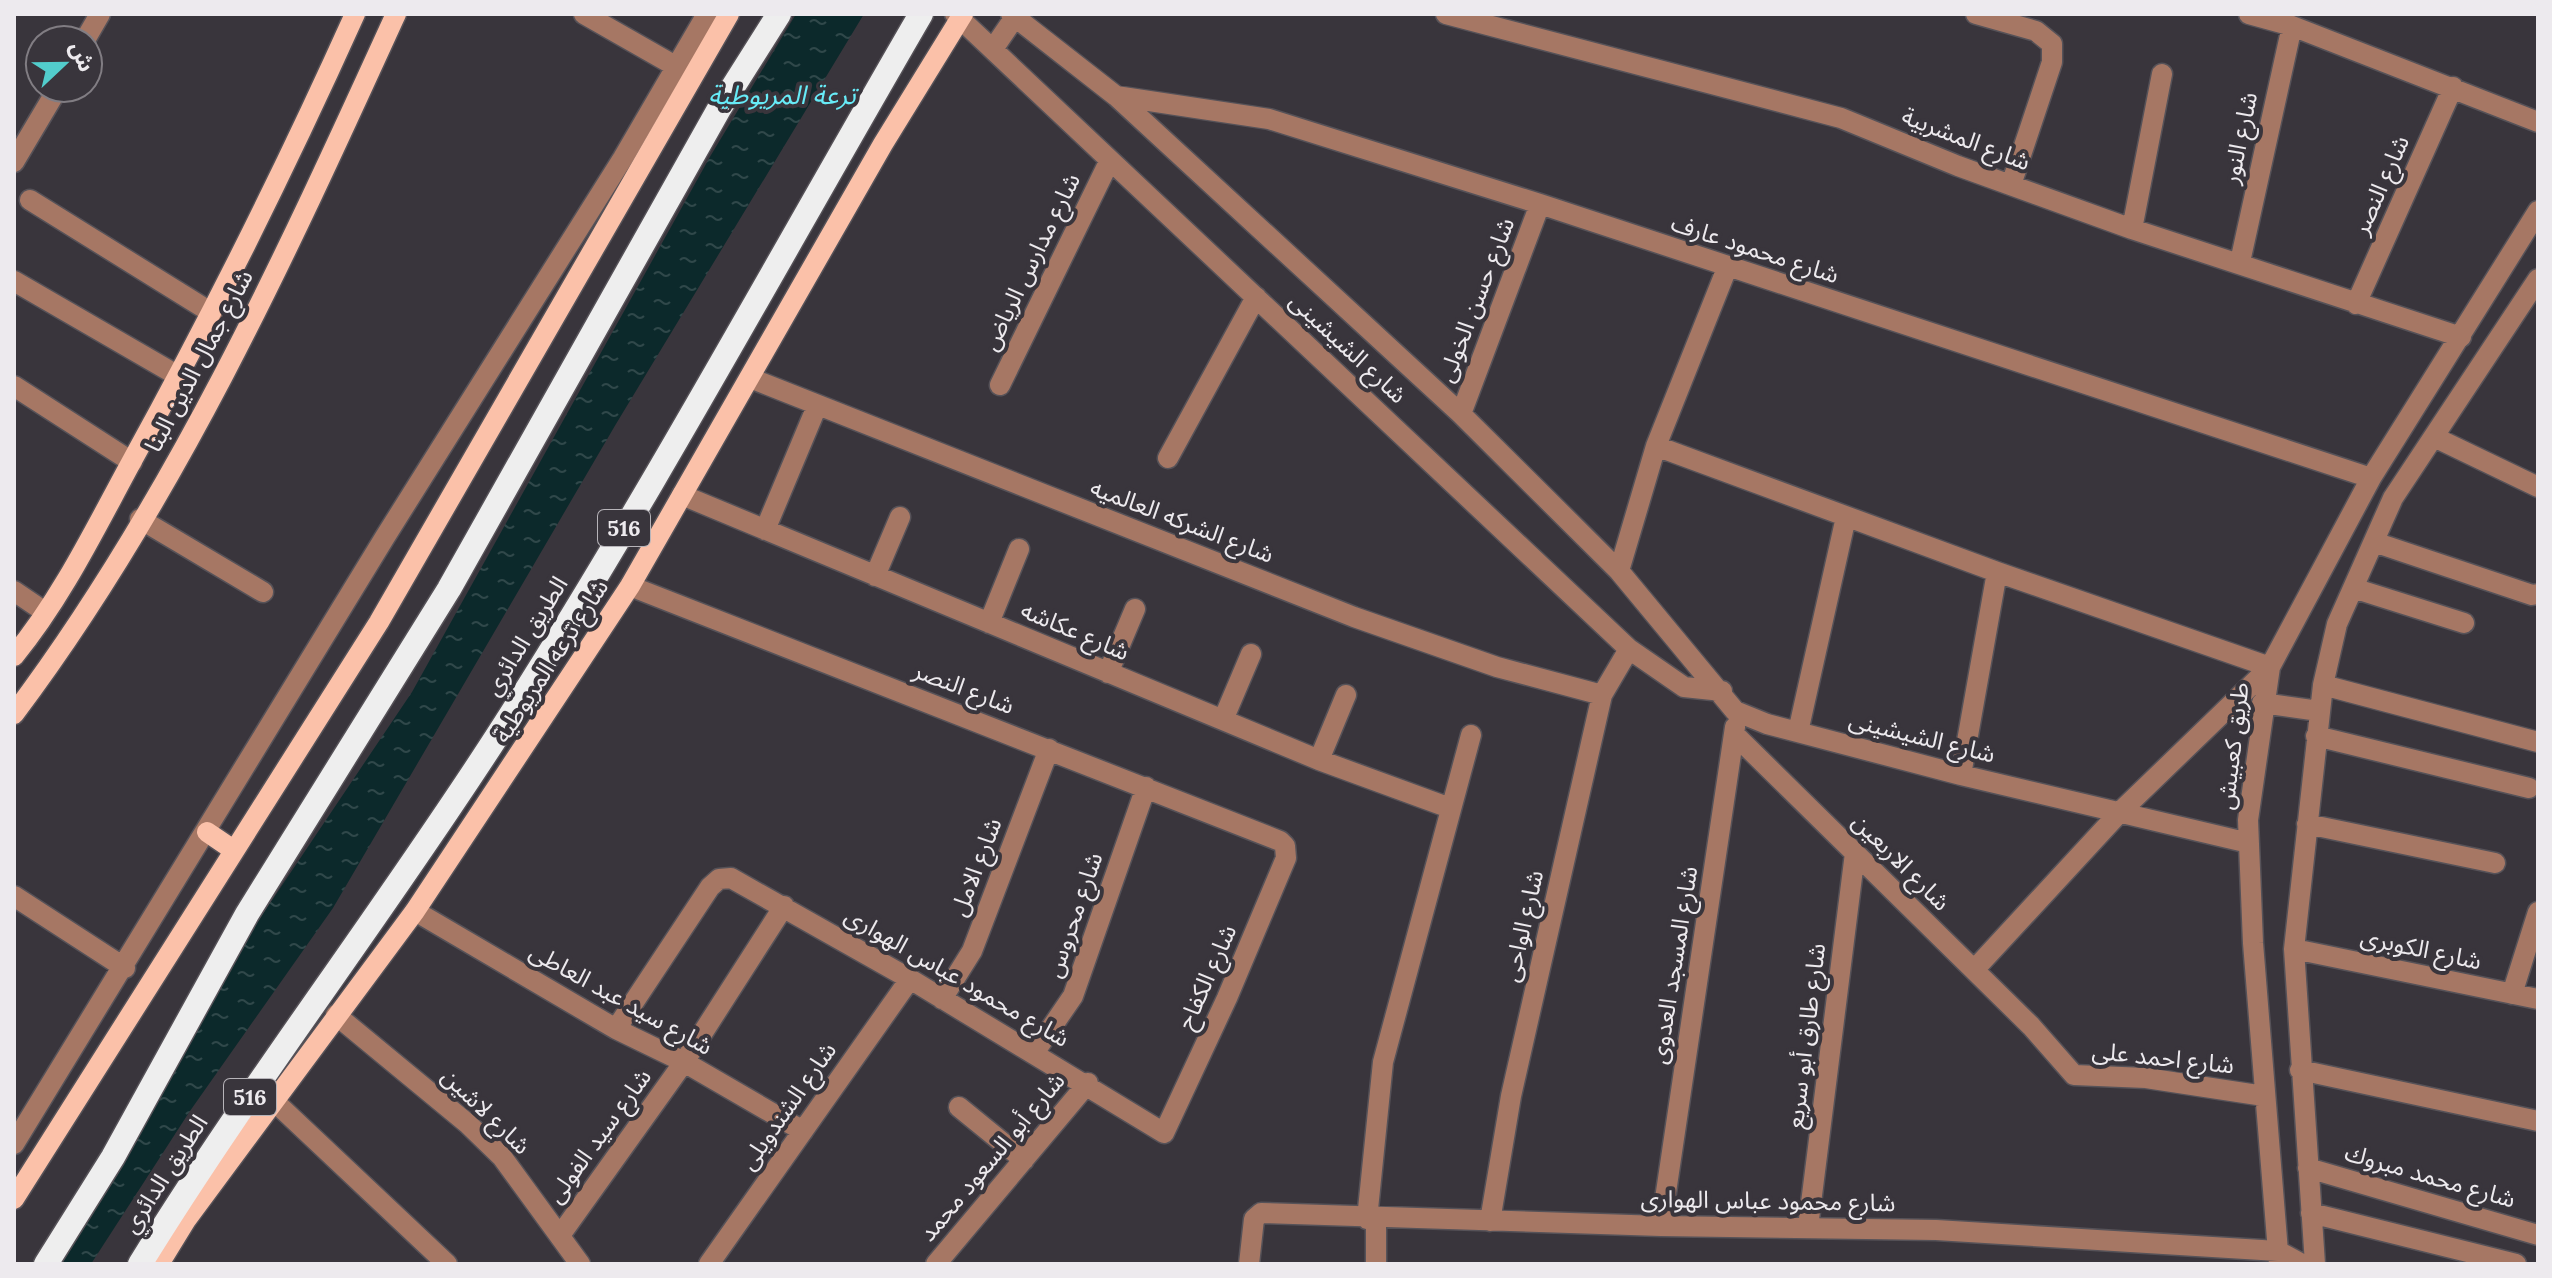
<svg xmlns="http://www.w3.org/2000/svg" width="2552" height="1278" font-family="Lora,'Noto Sans Arabic',serif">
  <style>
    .water { fill: url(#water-ripples) }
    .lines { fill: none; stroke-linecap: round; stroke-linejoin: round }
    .minor-casing { stroke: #565258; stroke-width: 23 }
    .major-casing { stroke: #565258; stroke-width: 23 }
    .highway-casing { stroke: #565258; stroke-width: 27 }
    .minor { stroke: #a67764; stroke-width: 20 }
    .major { stroke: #fbc1a9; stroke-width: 20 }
    .highway { stroke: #eee; stroke-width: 24 }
    .labels { text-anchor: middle; stroke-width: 8; stroke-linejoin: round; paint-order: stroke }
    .shield { fill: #39353c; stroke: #b7b4b9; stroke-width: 2 }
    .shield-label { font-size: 22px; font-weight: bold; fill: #edeaee }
    .street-label { font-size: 24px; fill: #edeaee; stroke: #39353c }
    .water-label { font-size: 26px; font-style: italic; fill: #67ebf7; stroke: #39353c }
  </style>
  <defs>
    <pattern id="water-ripples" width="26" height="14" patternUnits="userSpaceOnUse" patternTransform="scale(2)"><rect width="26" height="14" fill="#0c292b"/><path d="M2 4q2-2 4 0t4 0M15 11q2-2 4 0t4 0" fill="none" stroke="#30484a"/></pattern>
  </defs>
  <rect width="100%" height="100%" fill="#39353c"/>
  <!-- water -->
  <path class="water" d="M 796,14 L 864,14 L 616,424 L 333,908 L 190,1111 L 91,1264 L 40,1264 L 135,1104 L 412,692 L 711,155 Z"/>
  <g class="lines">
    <!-- minor casing -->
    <g class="minor-casing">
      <path id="minor" d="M 584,14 L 677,67
        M 955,14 L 1629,649 L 1684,687 L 1722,691
        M 1011,14 L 1116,96 L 1461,414 L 1619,571 L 1735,711 L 1767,724 L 1961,775 L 2249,843
        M 1446,14 L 1841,118 L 1958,166 L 2132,229 L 2461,337
        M 1976,14 L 2036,31 L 2052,44 L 2052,62 L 2011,185
        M 2249,14 L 2292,26 L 2538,122
        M 85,40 L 100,14
        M 993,49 L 1015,17
        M 1116,96 L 1269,119 L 1540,204 L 2371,478
        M 14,162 L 58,88
        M 30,200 L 212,313
        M 2132,229 L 2162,74
        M 2240,262 L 2292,26
        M 14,281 L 180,377
        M 2356,304 L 2453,87
        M 750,378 L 1354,617 L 1497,667 L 1602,695
        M 1000,385 L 1109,162
        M 14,386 L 132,462
        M 1461,414 L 1540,204
        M 2434,437 L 2538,487
        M 1656,446 L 1997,572 L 2270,667 L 2120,812 L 1974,970
        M 1168,458 L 1256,297
        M 682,495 L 1319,760 L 1450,808
        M 140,519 L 263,592
        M 765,530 L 817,406
        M 2374,542 L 2532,595 L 2538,594
        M 1619,571 L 1656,446 L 1727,268
        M 875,576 L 900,517
        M 2353,588 L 2464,623
        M 14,591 L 45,612
        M 989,623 L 1019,549
        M 1108,673 L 1135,609
        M 2323,685 L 2538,742
        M 2262,703 L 2319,711
        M 1223,720 L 1251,654
        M 1798,732 L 1846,517
        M 1735,735 L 2031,1026 L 2074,1075 L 2146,1078 L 2264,1096
        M 2316,736 L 2529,788
        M 1319,760 L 1346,695
        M 1961,775 L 1997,572
        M 2307,824 L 2495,863
        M 14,896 L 125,968
        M 415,911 L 616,1029 L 684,1062 L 803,1131
        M 2294,949 L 2538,999
        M 2512,994 L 2538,912
        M 942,999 L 972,951 L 1049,749
        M 336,1015 L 468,1124 L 502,1157 L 580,1264
        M 616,1029 L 710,887 L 719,879 L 731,878 L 910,979 L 1164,1133 L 1227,998 L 1286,858 L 1285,846 L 1280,841 L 630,586
        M 1034,1053 L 1073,996 L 1146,787
        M 2300,1070 L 2538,1121
        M 274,1101 L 447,1264
        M 959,1107 L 1024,1160
        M 14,1144 L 385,537 L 623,158 L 707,14
        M 2308,1168 L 2538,1235
        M 2311,1213 L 2516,1264
        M 1367,1219 L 1383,1062 L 1471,735
        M 1490,1221 L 1511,1096 L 1602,695 L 1629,649
        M 1661,1226 L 1735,727
        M 1808,1227 L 1855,853
        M 561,1234 L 684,1062 L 784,906
        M 709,1264 L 910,979
        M 936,1264 L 1088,1083
        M 1249,1264 L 1254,1219 L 1261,1213 L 1661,1226 L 1936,1230 L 2278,1251 L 2302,1264
        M 1376,1264 L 1376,1218
        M 2279,1264 L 2253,943 L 2248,820 L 2270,667 L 2371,478 L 2538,211
        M 2315,1264 L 2294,949 L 2323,685 L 2337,624 L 2393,498 L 2538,279"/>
    </g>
    <!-- major casing -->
    <g class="major-casing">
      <path id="major" d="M 14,656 C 62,598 97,525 133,459 C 213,314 287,165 355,14
        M 14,714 C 174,501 286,255 396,14
        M 207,832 L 232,849
        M 14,1199 L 379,622 L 729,14
        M 159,1264 L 186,1220 L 415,911 L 630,586 L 883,144 L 963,14"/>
    </g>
    <!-- highway casing -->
    <g class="highway-casing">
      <path id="highway" d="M 46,1264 L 113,1157 L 247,914 L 449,589 L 719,109 L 779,14
        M 140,1264 C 253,1081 385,911 501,730 C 650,497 782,253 921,14"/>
    </g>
    <!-- minor -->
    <use href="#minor" class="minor"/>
    <!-- major -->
    <use href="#major" class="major"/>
    <!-- highway -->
    <use href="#highway" class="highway"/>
  </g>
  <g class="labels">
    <!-- shield labels -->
    <g class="shield">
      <rect x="598" y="510" width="52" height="36" rx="6"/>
      <rect x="224" y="1079" width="52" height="36" rx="6"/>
    </g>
    <g class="shield-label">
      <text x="624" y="536">516</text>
      <text x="250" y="1105">516</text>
    </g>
    <!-- street labels -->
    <g class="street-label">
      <text transform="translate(2240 138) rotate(-78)" y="8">شارع النور</text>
      <text transform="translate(1966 139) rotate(21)" y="8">شارع المشربية</text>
      <text transform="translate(2381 185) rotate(-66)" y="8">شارع النصر</text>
      <text transform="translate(1755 249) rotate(18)" y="8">شارع محمود عارف</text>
      <text transform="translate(1031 262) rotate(-64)" y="8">شارع مدارس الرياض</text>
      <text transform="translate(1476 300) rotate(-69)" y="8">شارع حسن الخولى</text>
      <text transform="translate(1348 348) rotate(43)" y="8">شارع الشيشينى</text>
      <text transform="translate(199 361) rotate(-62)" y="8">شارع جمال الدين البنا</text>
      <text transform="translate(1182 521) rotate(21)" y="8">شارع الشركه العالميه</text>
      <text transform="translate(1075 631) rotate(23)" y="8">شارع عكاشه</text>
      <text transform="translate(526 636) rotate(-58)" y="8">الطريق الدائري</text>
      <text transform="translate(551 661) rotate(-57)" y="8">شارع ترعه المريوطية</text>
      <text transform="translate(964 688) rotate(21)" y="8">شارع النصر</text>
      <text transform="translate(1922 737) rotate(14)" y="8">شارع الشيشينى</text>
      <text transform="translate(2233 746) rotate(-83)" y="8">طريق كعبيش</text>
      <text transform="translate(1901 862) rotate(45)" y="8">شارع الاربعين</text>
      <text transform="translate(976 867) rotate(-69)" y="8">شارع الامل</text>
      <text transform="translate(1074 915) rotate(-71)" y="8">شارع محروس</text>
      <text transform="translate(1523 926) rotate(-77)" y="8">شارع الواحى</text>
      <text transform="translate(2421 949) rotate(12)" y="8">شارع الكوبرى</text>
      <text transform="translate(1674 965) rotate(-81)" y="8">شارع المسجد العدوى</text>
      <text transform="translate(957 977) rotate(30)" y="8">شارع محمود عباس الهوارى</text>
      <text transform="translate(1207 977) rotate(-66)" y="8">شارع الكفاح</text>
      <text transform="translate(621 999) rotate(29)" y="8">شارع سيد عبد العاطى</text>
      <text transform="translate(1806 1036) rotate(-83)" y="8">شارع طارق أبو سريع</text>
      <text transform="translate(2163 1058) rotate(6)" y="8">شارع احمد على</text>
      <text transform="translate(788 1106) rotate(-55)" y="8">شارع الشندويلى</text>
      <text transform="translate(486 1111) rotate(44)" y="8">شارع لاشين</text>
      <text transform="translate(599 1136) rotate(-54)" y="8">شارع سيد الفولى</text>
      <text transform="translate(992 1157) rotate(-50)" y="8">شارع أبو السعود محمد</text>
      <text transform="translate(165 1174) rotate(-57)" y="8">الطريق الدائري</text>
      <text transform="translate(2430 1176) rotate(16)" y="8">شارع محمد مبروك</text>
      <text transform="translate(1768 1201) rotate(1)" y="8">شارع محمود عباس الهوارى</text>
    </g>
    <!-- water labels -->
    <g class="water-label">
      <text x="782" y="104">ترعة المريوطية</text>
    </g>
  </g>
  <!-- border -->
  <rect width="2552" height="1278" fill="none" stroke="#edeaee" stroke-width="32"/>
  <!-- north arrow -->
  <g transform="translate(64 64) rotate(68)"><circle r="38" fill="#39353c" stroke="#817d83" stroke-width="2"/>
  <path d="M0-6L14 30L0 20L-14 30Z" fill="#52cdcc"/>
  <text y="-12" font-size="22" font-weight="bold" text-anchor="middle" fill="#edeaee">ش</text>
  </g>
</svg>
